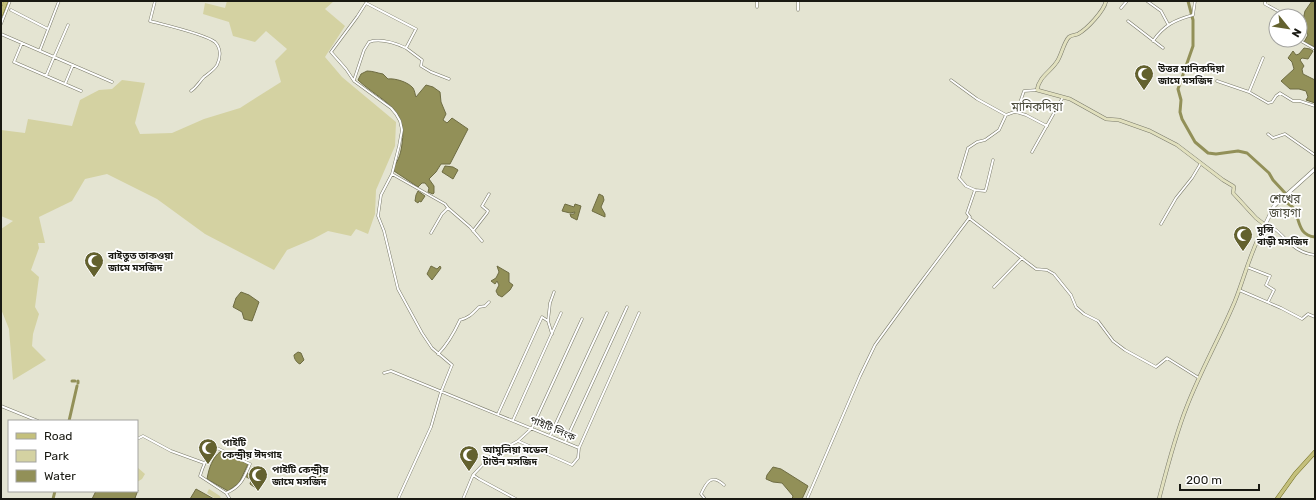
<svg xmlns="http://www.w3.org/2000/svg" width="1316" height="500" font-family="Rubik,'Noto Sans Bengali',sans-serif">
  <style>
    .green { fill: #d4d2a2 }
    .water { fill: #929058; stroke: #6e6c43 }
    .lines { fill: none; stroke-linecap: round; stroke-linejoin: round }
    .canal { stroke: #929058; stroke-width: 3 }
    .minor-casing { stroke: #7a7a6a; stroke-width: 3 }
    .tertiary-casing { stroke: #7a7a6a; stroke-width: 4 }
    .secondary-casing { stroke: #7a7a6a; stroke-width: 4 }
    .primary-casing { stroke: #6e6a1e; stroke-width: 4.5 }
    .minor { stroke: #fff; stroke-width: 2 }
    .tertiary { stroke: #fff; stroke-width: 3 }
    .secondary { stroke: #e1e0be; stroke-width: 3 }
    .primary { stroke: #c4c07c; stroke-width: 3.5 }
    .labels { text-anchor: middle; stroke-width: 3.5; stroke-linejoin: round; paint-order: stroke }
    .poi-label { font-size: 10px; font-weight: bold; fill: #191912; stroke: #fff; text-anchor: start }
    .street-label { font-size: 10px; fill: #191912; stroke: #fff }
    .quarter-label { font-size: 12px; fill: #4c4c3d; stroke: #fff }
  </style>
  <rect width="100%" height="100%" fill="#e4e4d2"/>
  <!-- green -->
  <path class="green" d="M 227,1 L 334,1 L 325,9 L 345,26 L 325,57 L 342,77 L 396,122 L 395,146 L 376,190 L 375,214 L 368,234 L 356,229 L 351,236 L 328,231 L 313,239 L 287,250 L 274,270 L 205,234 L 157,199 L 107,174 L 85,179 L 72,201 L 39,217 L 45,243 L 38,243 L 39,248 L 31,270 L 39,277 L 35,307 L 39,314 L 33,334 L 32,346 L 46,360 L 13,380 L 9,329 L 1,309 L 1,229 L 13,221 L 1,216 L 1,130 L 25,133 L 28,119 L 72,126 L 80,100 L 99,90 L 112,89 L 122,80 L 145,83 L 135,123 L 140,134 L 172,133 L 204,119 L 240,108 L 281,82 L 275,61 L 287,49 L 266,31 L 255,42 L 233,36 L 229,22 L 203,14 L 205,3 L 225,8 Z
    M 137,467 L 145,474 L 142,479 L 137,482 Z
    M 209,489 L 220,496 L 221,499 L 214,498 L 207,493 Z"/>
  <!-- water -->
  <path class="water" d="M 1312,1 L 1315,2 L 1315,47 L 1304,42 L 1308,35 L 1302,24 L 1305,11 Z
    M 1304,48 L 1310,49 L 1313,51 L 1308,59 L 1302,58 L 1300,60 L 1304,66 L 1302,69 L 1303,74 L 1315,80 L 1315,103 L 1306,100 L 1308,97 L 1306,91 L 1299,89 L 1290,89 L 1281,81 L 1294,69 L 1292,62 L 1288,58 L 1293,51 L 1296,55 L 1299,54 Z
    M 367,71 C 373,71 377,73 383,74 L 388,79 C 395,78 408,82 413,88 C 415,91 415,95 416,97 L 426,85 L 433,87 L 440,92 L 441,102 L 446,114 L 443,120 L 447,123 L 452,118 L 468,129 L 450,164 L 441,164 L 436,172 L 429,179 L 434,186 L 434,193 L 433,194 L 428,192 L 429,188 L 425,183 L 422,183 L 418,187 L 394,171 L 394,166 C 399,160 401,152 402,144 C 408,107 380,101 358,80 L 361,74 Z
    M 445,166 L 453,167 L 458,170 L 453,179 L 442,172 Z
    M 418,191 L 425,196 L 421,202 L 419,201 L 418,203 L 415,201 L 416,195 Z
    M 599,194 L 603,196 L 604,200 L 601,207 L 605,214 L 605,217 L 592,211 Z
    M 565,204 L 574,207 L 575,204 L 581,206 L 577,220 L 571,217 L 570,214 L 574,214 L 575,212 L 570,213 L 562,211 Z
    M 431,266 L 437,269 L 440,266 L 441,268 L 432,280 L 427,274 Z
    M 497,266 L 509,273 L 509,282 L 513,285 L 510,290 L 502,297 L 498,295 L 496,291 L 499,285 L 497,281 L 495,284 L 491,281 L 496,278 L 499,272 Z
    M 241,292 L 249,295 L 259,302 L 252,321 L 244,319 L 242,312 L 233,307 L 236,298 Z
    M 298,352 L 301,353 L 304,360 L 300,364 C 297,363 294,359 294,355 Z
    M 221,451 L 248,464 L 239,483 L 228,491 L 207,479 C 209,468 212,458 221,451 Z
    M 259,467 L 265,471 L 262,486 L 257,489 L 250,484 L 251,480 L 245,476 L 246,473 L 258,476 Z
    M 312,467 L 321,470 L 320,479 L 317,478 L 315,480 L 313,480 L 317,475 L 312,473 L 311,470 Z
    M 773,467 L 781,469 L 808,486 L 802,499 L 792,499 L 793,496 L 782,483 L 773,482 L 766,479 L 767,475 Z
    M 137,489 L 138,490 L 135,498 L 137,499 L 92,499 L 96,491 L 137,491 Z
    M 196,489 L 214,499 L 190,499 Z"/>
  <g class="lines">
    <!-- canal -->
    <path class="canal" d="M 1188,1 L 1193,20 L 1193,46 L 1178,89 L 1181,100 L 1180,112 L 1182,119 L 1195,142 L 1208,153 L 1216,154 L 1238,151 L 1247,153 L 1269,173 L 1273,180 L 1286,194 L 1286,202 C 1290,205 1294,207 1295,211 C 1300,223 1299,235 1315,237
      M 72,381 L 75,381
      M 78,383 L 78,381
      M 69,421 L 77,386
      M 53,499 L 55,491"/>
    <!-- minor casing -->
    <g class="minor-casing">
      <path id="minor" d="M 155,1 L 150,21 C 165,25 205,34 215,42 C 221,48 221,57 217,65 C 214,70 209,73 204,77 C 199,82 197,87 191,91
        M 757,1 L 757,7
        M 798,1 L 798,10
        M 1147,1 L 1161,11 L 1168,24
        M 1265,1 L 1265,4 L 1287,16
        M 1121,8 L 1127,1
        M 11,10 L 48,29
        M 1128,21 L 1163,48
        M 1,24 L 10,1
        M 1,34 L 54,57 L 68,25
        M 1299,40 L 1315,49
        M 1153,41 C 1164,25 1175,20 1193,15 L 1195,1
        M 22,43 L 14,62 L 81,91
        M 40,50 L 59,1
        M 46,76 L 54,57 L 112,82
        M 354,80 L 364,50 L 369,42 C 381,38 395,43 406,48
        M 951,80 L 977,99 L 1006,115 L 1017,111 L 1024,91 L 1037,90
        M 1217,81 L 1249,92 L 1268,103 L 1272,102 L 1276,96 L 1280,93 L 1293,101 L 1300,101 L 1315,106
        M 65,84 L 73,65
        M 1249,92 L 1263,58
        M 1016,112 L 1026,115 L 1047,126
        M 1268,134 L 1273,138 L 1285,134 L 1315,155
        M 1032,152 L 1063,97
        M 392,174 L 445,204 L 448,208 L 470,227 L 482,241
        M 975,190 L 966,186 L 959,178 L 968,148 L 977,142 L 985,140 L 999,130 L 1006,115
        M 969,218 L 1036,269 L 1047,270 L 1054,274 L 1071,295 L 1076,307 L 1084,314 L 1098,321 L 1113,341 L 1125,350 L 1156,367 L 1167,358 L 1199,378
        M 1161,224 L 1176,198 L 1192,178 L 1201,163
        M 1265,225 C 1277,227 1283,238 1292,245 C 1299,251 1306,254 1315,255
        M 473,231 L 487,213 L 488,211 L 482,206 L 489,194
        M 431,233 L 442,214 L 448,208
        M 1247,267 L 1270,276 L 1266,285 L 1274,290 L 1268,302
        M 994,287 L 1022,258
        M 1239,290 L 1281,308 L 1302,319 L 1308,314 L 1315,317
        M 548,321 L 550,303 L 554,292
        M 438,354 C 448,344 454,333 460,320 C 469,318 473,313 479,307 L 485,306 L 489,302
        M 384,373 L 391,371 L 579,448 L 639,313
        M 1,406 L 38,421
        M 498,414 L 542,317 L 548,321 L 552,334
        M 513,420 L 561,313
        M 550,436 L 607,313
        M 137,439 L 143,436 L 171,451 L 204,463
        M 518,441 L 532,428 L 582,319
        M 565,442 L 627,307
        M 217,448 L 250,464 C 244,478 241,487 226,493 L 200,476 C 203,466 207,457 213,449 Z
        M 473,475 L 479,479 L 516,499
        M 226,493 L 230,499
        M 398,499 L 431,427 L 441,392 L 452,365 L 432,348 L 422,333 L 398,289 L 384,231 L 378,216 L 381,195 L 392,174 L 399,146 L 402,130 L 400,121 L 396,114 L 391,108 L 354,81 L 346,69 L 331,52 L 357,17 L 366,3 L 416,29 L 406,48 L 422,60 L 421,66 L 431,72 L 449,79
        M 463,499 L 473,475 L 492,455 L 518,441 L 572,465 L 578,458 L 579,448
        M 705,499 L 701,494 C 706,483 711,473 724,485
        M 807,499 L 860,376 L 875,345 L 915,290 L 970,217 L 967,213 L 975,190 L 985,191 L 986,189 L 993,160"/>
    </g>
    <!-- tertiary casing -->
    <g class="tertiary-casing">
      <path id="tertiary" d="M 1265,225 L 1274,206 L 1315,169"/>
    </g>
    <!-- secondary casing -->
    <g class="secondary-casing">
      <path id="secondary" d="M 1106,1 C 1104,11 1087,29 1078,34 C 1076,35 1072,35 1069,37 C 1064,42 1062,53 1058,60 C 1052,71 1039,76 1037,90 L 1070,99 L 1106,119 L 1119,120 L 1150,131 L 1177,145 L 1223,180 L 1233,186 L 1234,187 L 1233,193 L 1256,218 L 1265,225 C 1251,249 1245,276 1235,301 C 1220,337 1201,370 1187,406 C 1175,436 1167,468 1159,499"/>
    </g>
    <!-- primary casing -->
    <g class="primary-casing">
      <path id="primary" d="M 1,4 L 2,1
        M 1,14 L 6,1
        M 1277,499 L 1295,474 L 1315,452"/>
    </g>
    <!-- minor -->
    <use href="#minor" class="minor"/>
    <!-- tertiary -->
    <use href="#tertiary" class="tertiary"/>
    <!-- secondary -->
    <use href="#secondary" class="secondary"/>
    <!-- primary -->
    <use href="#primary" class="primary"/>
  </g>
  <!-- icons -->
  <defs>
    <g id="mosque-pin" transform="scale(1)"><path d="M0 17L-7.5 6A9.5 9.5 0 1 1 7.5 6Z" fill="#63612e" stroke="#fff"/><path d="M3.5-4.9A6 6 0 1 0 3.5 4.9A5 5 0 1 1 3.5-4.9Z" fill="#fff"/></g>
  </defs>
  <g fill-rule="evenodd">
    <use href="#mosque-pin" x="1144" y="74"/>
    <use href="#mosque-pin" x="1243" y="235"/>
    <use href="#mosque-pin" x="94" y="261"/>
    <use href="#mosque-pin" x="208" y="448"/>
    <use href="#mosque-pin" x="469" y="455"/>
    <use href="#mosque-pin" x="258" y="475"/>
  </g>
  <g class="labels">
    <!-- poi labels -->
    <g class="poi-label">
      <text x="1158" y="72">উত্তর মানিকদিয়া<tspan x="1158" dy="12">জামে মসজিদ</tspan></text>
      <text x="1257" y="233">মুন্সি<tspan x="1257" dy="12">বাড়ী মসজিদ</tspan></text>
      <text x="108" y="259">বাইতুত তাকওয়া<tspan x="108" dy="12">জামে মসজিদ</tspan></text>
      <text x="222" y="446">পাইটি<tspan x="222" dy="12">কেন্দ্রীয় ঈদগাহ</tspan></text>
      <text x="483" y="453">আমুলিয়া মডেল<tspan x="483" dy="12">টাউন মসজিদ</tspan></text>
      <text x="272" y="473">পাইটি কেন্দ্রীয়<tspan x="272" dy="12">জামে মসজিদ</tspan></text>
    </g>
    <!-- street labels -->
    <g class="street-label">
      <text transform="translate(553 428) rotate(23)" y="4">পাইটি লিংক</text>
    </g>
    <!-- quarter labels -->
    <g class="quarter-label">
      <text x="1037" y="111">মানিকদিয়া</text>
      <text x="1285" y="203">শেখের<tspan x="1285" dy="14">জায়গা</tspan></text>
    </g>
  </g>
  <!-- border -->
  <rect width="1316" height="500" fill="none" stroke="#191912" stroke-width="4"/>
  <!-- legend -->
  <rect x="8" y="420" width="130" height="72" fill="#ffffff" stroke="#a3a3a0"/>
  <rect x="16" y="433" width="20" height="6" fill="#c4c07c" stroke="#a3a3a0"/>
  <text x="44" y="440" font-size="12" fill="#191912">Road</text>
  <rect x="16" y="450" width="20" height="12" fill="#d4d2a2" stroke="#a3a3a0"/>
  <text x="44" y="460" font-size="12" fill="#191912">Park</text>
  <rect x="16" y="470" width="20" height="12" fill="#929058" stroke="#a3a3a0"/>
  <text x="44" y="480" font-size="12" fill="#191912">Water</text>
  <!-- north arrow -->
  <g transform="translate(1288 28) rotate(120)"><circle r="19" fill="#ffffff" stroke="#a3a3a0"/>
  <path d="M0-3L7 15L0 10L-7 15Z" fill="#63612e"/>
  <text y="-6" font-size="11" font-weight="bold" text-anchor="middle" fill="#191912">N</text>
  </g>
  <!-- scale -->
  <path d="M1180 484v6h79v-6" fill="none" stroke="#191912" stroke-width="2"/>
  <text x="1186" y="484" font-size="12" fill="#191912" stroke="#ffffff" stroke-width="3" paint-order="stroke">200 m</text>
</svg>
